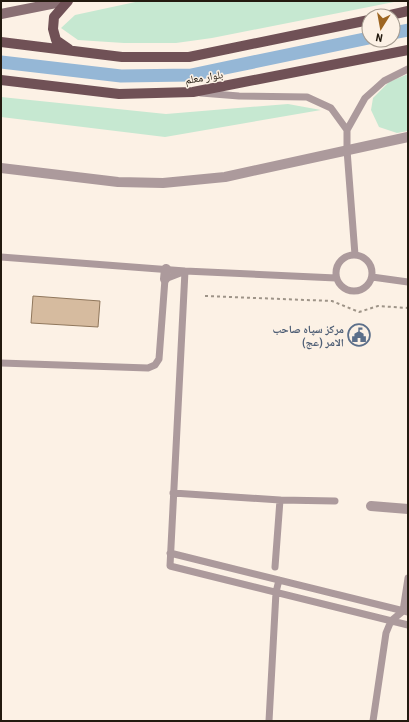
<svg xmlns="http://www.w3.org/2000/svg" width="409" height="722" font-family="'Roboto Condensed','Noto Naskh Arabic',sans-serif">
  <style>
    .green { fill: #c6e8d1 }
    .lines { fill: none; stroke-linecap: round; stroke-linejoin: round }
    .canal { stroke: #95b7d6; stroke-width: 13 }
    .building { fill: #d6bb9f; stroke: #90775c }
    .path { stroke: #9e9488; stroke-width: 2; stroke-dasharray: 3 3; stroke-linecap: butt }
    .lane { stroke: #ac9a9c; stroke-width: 7 }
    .street { stroke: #ac9a9c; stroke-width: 10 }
    .secondary { stroke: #896f73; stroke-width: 10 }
    .primary { stroke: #705156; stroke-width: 10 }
    .labels { text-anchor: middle; stroke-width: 3; stroke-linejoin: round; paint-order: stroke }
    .street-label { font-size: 11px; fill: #231a0f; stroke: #fcf1e5 }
    .service-label { font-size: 11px; font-weight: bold; fill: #4e5e75; stroke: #fcf1e5; text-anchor: end }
  </style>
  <rect width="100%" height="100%" fill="#fcf1e5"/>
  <!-- green -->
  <path class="green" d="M 140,1 L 399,1 L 212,38 L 176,43 L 124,43 L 78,40 L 61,28 L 75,15 Z
    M 408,74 L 408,131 L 397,133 L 379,127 L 371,110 L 373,98 L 389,82 Z
    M 1,97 L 166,114 L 288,104 L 321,110 L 165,137 L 1,117 Z"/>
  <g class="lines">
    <!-- canal -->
    <path class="canal" d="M 393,33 L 408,30
      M 1,62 L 121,76 L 191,75 L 369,38"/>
  </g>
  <!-- building -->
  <path class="building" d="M 33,296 L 100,301 L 98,327 L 31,323 Z"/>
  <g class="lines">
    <!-- path -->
    <path class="path" d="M 205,296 L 332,301 L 359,312 L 378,306 L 408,308"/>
    <!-- lane -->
    <path class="lane" d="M 201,93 L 239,96 L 307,97 L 331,108 L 347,130
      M336 273a18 18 0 1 1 36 0a18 18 0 1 1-36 0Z
      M 355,255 L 347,150 L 347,130 L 365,98 L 384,81 L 408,69
      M 1,257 L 185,271 L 336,278
      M 185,271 L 170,566 L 408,625
      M 372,277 L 408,282
      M 1,363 L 148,368 L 155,365 L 159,359 L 165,279 L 183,272
      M 173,493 L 280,500
      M 170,553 L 408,612
      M 275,567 L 280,500 L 335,501
      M 269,721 L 276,592 L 279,580
      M 373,721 L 386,633 L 391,621 L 403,611 L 408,578"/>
    <!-- street -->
    <path class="street" d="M 1,168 L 118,182 L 163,183 L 225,177 L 408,137
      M 165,279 L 166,269
      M 371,506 L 408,509"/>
    <!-- secondary -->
    <path class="secondary" d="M 1,14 L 66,1"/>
    <!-- primary -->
    <path class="primary" d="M 68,1 L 54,17 L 53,29 L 56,40 L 69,49
      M 386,16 L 408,11
      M 1,42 L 122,57 L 189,57 L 369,20
      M 1,80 L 119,94 L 193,92 L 408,50"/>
  </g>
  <!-- icons -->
  <defs>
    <g id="civic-ring" transform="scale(1.15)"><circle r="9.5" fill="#fcf1e5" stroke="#5c6f8a" stroke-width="1.5"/><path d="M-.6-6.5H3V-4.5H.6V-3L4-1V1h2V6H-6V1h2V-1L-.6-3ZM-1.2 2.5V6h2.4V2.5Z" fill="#5c6f8a"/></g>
  </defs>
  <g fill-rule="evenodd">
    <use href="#civic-ring" x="359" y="335"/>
  </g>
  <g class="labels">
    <!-- street labels -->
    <g class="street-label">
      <text transform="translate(204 77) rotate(-9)" y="4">بلوار معلم</text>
    </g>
    <!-- service labels -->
    <g class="service-label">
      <text x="344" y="333">مرکز سپاه صاحب<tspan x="344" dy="13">الامر (عج)</tspan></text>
    </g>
  </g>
  <!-- border -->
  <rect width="409" height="722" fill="none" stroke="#231a0f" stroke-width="4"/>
  <!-- north arrow -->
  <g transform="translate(381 28) rotate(191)"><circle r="19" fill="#fcf1e5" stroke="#a59b8f"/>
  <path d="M0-3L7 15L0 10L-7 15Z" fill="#9d6521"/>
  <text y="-6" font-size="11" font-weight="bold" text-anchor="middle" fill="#231a0f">N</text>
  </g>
</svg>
